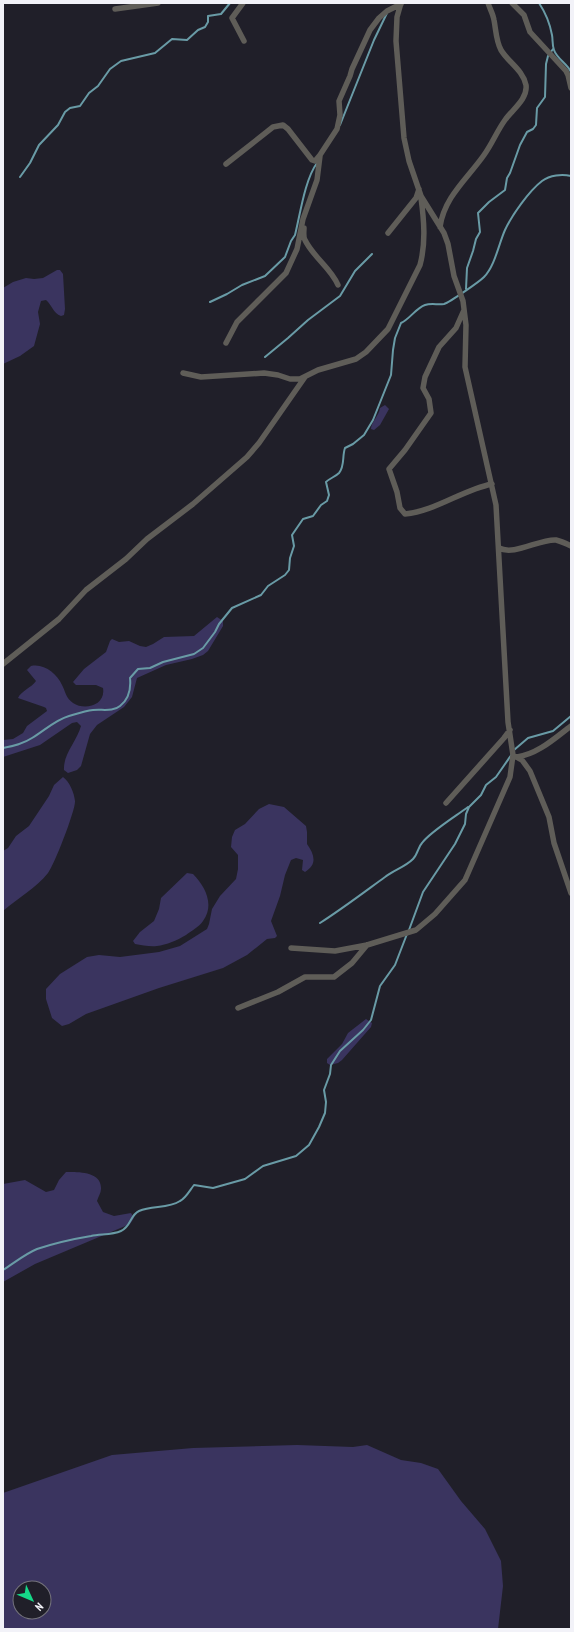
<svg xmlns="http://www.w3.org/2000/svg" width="574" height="1632" font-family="'PT Sans Narrow',sans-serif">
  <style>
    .green { fill: #3a345f; fill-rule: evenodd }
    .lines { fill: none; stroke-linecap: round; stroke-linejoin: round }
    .stream { stroke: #699ba6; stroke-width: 2 }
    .street { stroke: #5f5d58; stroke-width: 5.5 }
  </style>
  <rect width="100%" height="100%" fill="#201f29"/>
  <!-- green -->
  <path class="green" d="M 57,270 L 60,270 L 63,274 L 65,309 L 64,315 L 61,316 C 53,313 52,305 46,300 L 41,301 L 38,312 L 40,324 L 34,346 L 20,356 L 3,364 L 3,288 L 13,282 L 26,278 L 34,279 L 43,278 Z
    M 385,405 L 389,409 L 380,425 L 374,430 L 371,429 C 371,422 379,416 380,408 Z
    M 217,617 L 223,621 L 223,626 L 208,651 L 203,655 L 192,659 L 166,665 L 137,678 L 132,697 L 124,707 L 97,725 L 90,734 L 81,766 L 77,770 L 68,773 L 64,770 C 63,754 77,741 81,726 L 77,722 L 72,723 L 40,745 L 3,757 L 3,740 L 13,739 L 23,733 L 27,726 L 47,711 L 46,708 L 44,707 L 18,698 C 21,691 31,688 36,681 L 27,670 L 31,666 C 44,663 57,674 62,685 C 66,693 66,698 73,703 C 85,711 106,705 103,688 L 96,685 L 76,685 L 73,682 L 84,669 L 106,652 L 110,641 L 112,639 L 119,642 L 129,641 L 140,646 L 146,647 L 153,644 L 164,637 L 194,636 Z
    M 63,777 C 70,782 74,793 75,801 C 76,809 54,866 48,873 C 36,888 18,898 3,911 L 3,851 L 8,848 L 16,836 L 29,826 L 49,796 L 54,785 Z
    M 269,804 L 284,807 L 306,826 L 307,832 L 307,844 C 314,854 318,864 305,872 L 302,870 L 303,860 L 296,858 L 291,860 L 285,875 L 280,896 L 271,921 L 277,936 L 275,938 L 267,939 L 247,955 L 223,968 L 159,988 L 86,1014 L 69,1024 L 62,1026 L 52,1018 L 46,999 L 46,989 L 60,974 L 87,957 L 99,955 L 120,957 L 159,952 L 180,946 L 207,929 L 209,924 L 212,909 L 220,896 L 236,879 L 238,869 L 238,855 L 231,847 L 232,837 L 235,830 L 245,824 L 259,809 Z
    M 187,873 L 193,874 C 205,886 215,905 203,921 C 199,927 191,931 186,935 C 178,940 166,945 157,946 C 150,947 142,945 135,944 L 133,941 L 140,932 L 154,921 L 159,909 L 161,898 Z
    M 366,1019 L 372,1023 L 371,1027 L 342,1060 L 338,1063 L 330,1065 L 327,1063 L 327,1059 L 342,1044 L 348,1033 Z
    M 66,1172 C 77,1172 102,1171 101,1189 C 101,1193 98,1197 97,1201 L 103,1212 L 114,1216 L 131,1213 L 134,1218 L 130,1224 L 35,1264 L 3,1282 L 3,1184 L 25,1180 L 46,1192 L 54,1190 L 59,1180 Z
    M 297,1445 L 353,1447 L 367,1445 L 401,1460 L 421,1463 L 438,1469 L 461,1501 L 485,1529 L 501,1561 L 503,1586 L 498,1629 L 3,1629 L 3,1493 L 112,1455 L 193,1448 ZM 20,1588 L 44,1588 L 44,1612 L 20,1612 Z"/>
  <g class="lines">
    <!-- stream -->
    <path class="stream" d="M 539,3 C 545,12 550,24 552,35 C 553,40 552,45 554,50 C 557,59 567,63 571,72
      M 340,125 L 374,40 L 387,13
      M 20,177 L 30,163 L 39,145 L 58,125 L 65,112 L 70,108 L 80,106 L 89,93 L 98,86 L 110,69 L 121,61 L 155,53 L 172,39 L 187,40 L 198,30 L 205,27 L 208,22 L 208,16 L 221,14 L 230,3
      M 466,289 L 467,268 L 473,251 L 476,239 L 480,232 L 478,213 L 489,202 L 505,190 L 507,178 L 510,173 L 520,145 L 527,132 L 533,129 L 536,125 L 537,108 L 545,97 L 546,64 L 548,56 L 553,49
      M 210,302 L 227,294 L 242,285 L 265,276 L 285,257 L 291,241 L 295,235 C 300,215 305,179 317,163
      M 265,357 L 288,338 L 308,320 L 340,296 L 355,271 L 372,254
      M 3,748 C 13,746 23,744 32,738 C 44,731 55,720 69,716 C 76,714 85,711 93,710 C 102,709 113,712 120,706 C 129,699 131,688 130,678 L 138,669 L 150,668 L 163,662 L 194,654 L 203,648 L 215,632 L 219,624 L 232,608 L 261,595 L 268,586 L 285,575 L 289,570 L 290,558 L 294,546 L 292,535 L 303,519 L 313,516 L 321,505 L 327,501 L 329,495 L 326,482 C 330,478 335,477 339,473 C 345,466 342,456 345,448 L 353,444 L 364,435 L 373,420 L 391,375 L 393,350 L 395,338 L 401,323 C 410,319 416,308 425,305 C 431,303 438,305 444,304 C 450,302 479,282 484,277 C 495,266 499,243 505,230 C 512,215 529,191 542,181 C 550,175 562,174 571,176
      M 514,750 L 528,738 L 553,731 L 571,716
      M 320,923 C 342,909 363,893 385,877 C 394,870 405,867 413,859 C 418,854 418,847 422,843 C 430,832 456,816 468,807
      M 409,930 L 423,892 L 455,844 L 465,824 L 466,814 L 469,807 L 481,795 L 486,785 L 496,777 L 512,754
      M 3,1270 C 14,1263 25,1254 37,1249 C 55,1243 73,1239 91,1236 C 101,1234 112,1235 121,1231 C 131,1227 130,1215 139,1211 C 152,1205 168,1209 180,1201 C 186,1198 190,1190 194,1185 L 213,1188 L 245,1179 L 263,1166 L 296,1156 L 309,1145 L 319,1127 L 325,1113 L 326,1102 L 324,1090 L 330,1074 L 331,1065 L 340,1051 L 363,1030 L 371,1020 L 380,986 L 395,965 L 407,934"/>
    <!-- street -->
    <path class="street" d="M 243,3 L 232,18 L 244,41
      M 401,3 L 397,17 L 396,41 L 404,138 L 409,161 L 421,196 L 444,233 L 448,244 L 454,276 L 463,301 L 466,325 L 465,367 L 496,505 L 508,722 L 513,755 L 522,760 L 530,771 L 549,817 L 554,843 L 571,893
      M 512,3 L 524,15 L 530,32 L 566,71 L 568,75 L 571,88
      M 115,9 L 158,3
      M 226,164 L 273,127 L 283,125 L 288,129 L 312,160 L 315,161 L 320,155 L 337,129 L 340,115 L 339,101 L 350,76 L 352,69 L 370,30 L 379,18 L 387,11 L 401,4
      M 440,227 C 444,197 468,178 484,155 C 492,144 497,131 505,120 C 512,110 528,99 526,85 C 523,70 508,62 501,50 C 496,41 496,30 494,20 C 493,14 490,9 488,3
      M 304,228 C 304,231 303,237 305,240 C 313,257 331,268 338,285
      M 388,233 L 416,198 L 419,189
      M 464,310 L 456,328 L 439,347 L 425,377 L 423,388 L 429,399 L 431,413 L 405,450 L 389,469 L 397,492 L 400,508 L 405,514 C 436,511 462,490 492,484
      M 226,343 L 237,322 L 286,273 L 297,249 L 303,219 L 317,180 L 320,156
      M 183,373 L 201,377 L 264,373 L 278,375 L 290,379 L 300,379 L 318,370 L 356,359 L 366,352 L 388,329 L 420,265 C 426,243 424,220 421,198
      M 499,548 C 514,556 539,539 556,540 C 560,541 567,544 571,546
      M 3,664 L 59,619 L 86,590 L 126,559 L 147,539 L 193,504 L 247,457 L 259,443 L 305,377
      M 517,757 C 538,754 555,738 571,726
      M 446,803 L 504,738 L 510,730
      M 291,948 L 335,951 L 367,945 L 416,930 L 435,914 L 465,880 L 510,777 L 513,755
      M 238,1008 L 278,992 L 305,977 L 334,977 L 352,963 L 367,945"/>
  </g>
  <!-- border -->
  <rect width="574" height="1632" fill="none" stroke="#f2f2f8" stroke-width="8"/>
  <!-- north arrow -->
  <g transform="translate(32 1600) rotate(134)"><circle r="19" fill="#201f29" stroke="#74737c"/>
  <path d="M0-3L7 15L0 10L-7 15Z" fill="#16d989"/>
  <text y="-6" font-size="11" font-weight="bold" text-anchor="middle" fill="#f2f2f8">N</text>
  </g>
</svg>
